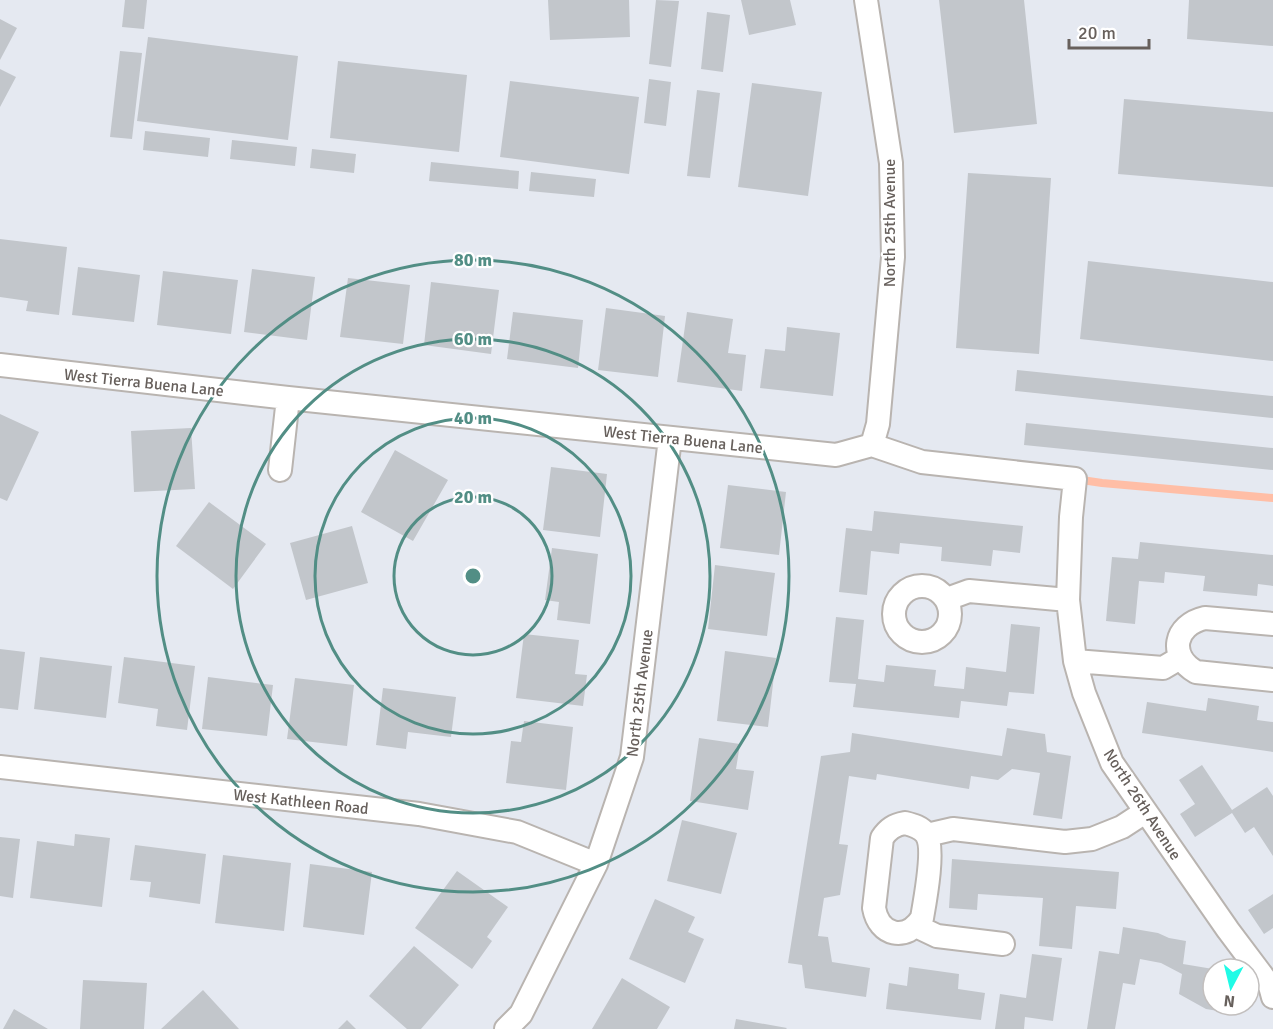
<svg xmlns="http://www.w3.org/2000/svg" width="1273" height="1029" font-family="Signika,sans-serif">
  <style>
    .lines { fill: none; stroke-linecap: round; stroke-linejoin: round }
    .stream { stroke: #ffbea6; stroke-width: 8 }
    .building { fill: #c2c6cb }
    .street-casing { stroke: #b9b4b0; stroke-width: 26 }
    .street { stroke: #fff; stroke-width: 22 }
    .ring { fill: none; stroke: #528e85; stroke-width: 3 }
    .labels { text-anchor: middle; stroke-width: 4.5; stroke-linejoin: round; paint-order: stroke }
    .street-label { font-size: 16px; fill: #67605c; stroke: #fff }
    .centre { fill: #528e85; stroke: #fff; stroke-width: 3 }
    .ring-label { font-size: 18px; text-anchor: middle; font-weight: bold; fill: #528e85; stroke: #fff; stroke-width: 4.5; stroke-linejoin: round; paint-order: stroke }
  </style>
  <rect width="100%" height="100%" fill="#e5e9f1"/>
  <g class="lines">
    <!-- stream -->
    <path class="stream" d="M 1075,479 L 1102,483 L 1273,498"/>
  </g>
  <!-- building -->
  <path class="building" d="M 125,0 L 147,0 L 144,29 L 122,27 Z
    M 548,0 L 629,0 L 630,37 L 550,40 Z
    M 656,0 L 679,1 L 671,67 L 649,64 Z
    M 741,0 L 790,0 L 796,25 L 749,35 Z
    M 939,0 L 1024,0 L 1037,124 L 954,133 Z
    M 1189,0 L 1273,0 L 1273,46 L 1187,39 Z
    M 707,12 L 730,15 L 723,72 L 701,69 Z
    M 0,19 L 17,28 L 0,60 Z
    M 148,37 L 298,56 L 288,140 L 137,121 Z
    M 120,51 L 142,53 L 132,139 L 110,137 Z
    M 338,61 L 467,75 L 459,152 L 330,138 Z
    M 0,69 L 16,77 L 0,107 Z
    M 649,79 L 671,82 L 666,126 L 644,123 Z
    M 510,81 L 639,97 L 629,174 L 500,157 Z
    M 752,83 L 822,92 L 808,196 L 738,187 Z
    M 697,90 L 720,93 L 710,178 L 687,176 Z
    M 1124,99 L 1273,112 L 1273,187 L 1118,174 Z
    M 145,131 L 210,138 L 208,157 L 143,150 Z
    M 232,140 L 297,147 L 295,166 L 230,159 Z
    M 312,149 L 356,154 L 354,173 L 310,168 Z
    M 431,162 L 519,171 L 518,189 L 429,181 Z
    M 531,172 L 596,179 L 594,197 L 529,191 Z
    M 968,173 L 1051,178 L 1039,354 L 956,348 Z
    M 0,239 L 67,247 L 59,315 L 26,311 L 28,301 L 0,297 Z
    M 1088,261 L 1273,282 L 1273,361 L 1080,339 Z
    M 78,267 L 140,275 L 134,322 L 72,315 Z
    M 252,269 L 315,277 L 307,340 L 244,332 Z
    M 163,271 L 238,280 L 231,334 L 157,325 Z
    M 348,278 L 410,285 L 403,344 L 340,337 Z
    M 431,282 L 499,290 L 491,354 L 424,345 Z
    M 606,308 L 665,316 L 658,377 L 598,370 Z
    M 513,312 L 583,320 L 578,368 L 507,359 Z
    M 687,312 L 733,319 L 728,353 L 746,355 L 742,391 L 677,382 Z
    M 787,327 L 840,333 L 833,396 L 760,388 L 765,349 L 785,351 Z
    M 1017,370 L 1273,396 L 1273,418 L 1015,391 Z
    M 0,414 L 39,432 L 7,501 L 0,498 Z
    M 1026,423 L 1273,448 L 1273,470 L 1024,445 Z
    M 191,428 L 195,489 L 134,492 L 131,431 Z
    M 395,450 L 448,480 L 413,541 L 361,512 Z
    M 551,467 L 607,474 L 600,537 L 543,530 Z
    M 728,485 L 786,492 L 779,555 L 720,548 Z
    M 209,502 L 266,544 L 233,589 L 176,546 Z
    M 874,511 L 1023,526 L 1020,553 L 993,550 L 991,566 L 941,561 L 942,547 L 900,543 L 899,554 L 871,551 L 867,595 L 839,592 L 846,528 L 872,531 Z
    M 352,526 L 368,583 L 306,600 L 290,543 Z
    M 1140,542 L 1273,555 L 1273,586 L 1258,584 L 1257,596 L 1203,591 L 1205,576 L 1165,572 L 1164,583 L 1139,581 L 1135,624 L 1106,621 L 1112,557 L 1138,559 Z
    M 552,548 L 598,554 L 590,624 L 557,620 L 559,602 L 545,600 Z
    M 715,565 L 775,573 L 767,636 L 708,629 Z
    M 836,617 L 864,620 L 858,679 L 884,682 L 886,665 L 936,670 L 934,686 L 964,689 L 966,667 L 1006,672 L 1011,624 L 1040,627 L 1034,694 L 1009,692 L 1007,706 L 961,701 L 959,718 L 853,707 L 856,684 L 829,682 Z
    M 524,634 L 579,640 L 575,674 L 587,675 L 583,706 L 516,698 Z
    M 0,649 L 25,652 L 18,710 L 0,708 Z
    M 725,651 L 776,658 L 768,727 L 717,721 Z
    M 40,657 L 112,666 L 106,718 L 34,709 Z
    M 124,657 L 195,666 L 187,730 L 156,726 L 158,709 L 118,703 Z
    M 208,677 L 273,685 L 267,736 L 202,729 Z
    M 295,678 L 354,685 L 347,746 L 287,739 Z
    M 383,688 L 456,697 L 451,737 L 408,732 L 406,749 L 376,745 Z
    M 1208,698 L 1259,706 L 1257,720 L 1273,722 L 1273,752 L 1142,733 L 1147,702 L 1206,711 Z
    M 524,721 L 573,727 L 566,790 L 506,783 L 511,741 L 521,742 Z
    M 1007,728 L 1045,734 L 1047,752 L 1071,756 L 1062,819 L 1033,815 L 1040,773 L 1012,769 L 998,780 L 971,776 L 969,789 L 877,774 L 876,780 L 849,776 L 839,844 L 848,845 L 840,895 L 824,898 L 818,936 L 828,937 L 832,962 L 870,968 L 866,997 L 805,988 L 802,965 L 788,963 L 821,756 L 850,752 L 852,733 L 1002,756 Z
    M 699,738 L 740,744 L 736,769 L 754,771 L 748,810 L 690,801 Z
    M 1202,765 L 1232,810 L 1267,787 L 1273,796 L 1273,856 L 1254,827 L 1245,833 L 1232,813 L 1195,837 L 1180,814 L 1195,804 L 1179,780 Z
    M 682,820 L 737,833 L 721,894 L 667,881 Z
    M 75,834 L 110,838 L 102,907 L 30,898 L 37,841 L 74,846 Z
    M 0,837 L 20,839 L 13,898 L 0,896 Z
    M 135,845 L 206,854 L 200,904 L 149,897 L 151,882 L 130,880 Z
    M 223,855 L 291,863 L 284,931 L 215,923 Z
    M 952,859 L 1119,872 L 1116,909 L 1076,906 L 1072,949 L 1039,946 L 1043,898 L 978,894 L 977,910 L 949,908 Z
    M 310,864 L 372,872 L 364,935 L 303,927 Z
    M 457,871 L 508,907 L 487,937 L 492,941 L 472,969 L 415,928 Z
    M 1273,894 L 1273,928 L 1264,934 L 1248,910 Z
    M 655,899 L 695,917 L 688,932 L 704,939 L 685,983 L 629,959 Z
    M 1123,927 L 1158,933 L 1169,938 L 1186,941 L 1183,964 L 1213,969 L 1213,1005 L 1219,1005 L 1218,1011 L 1206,1009 L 1179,994 L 1182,974 L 1161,963 L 1140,959 L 1135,985 L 1123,983 L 1115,1029 L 1087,1029 L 1099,951 L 1119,954 Z
    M 414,946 L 459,985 L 421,1029 L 407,1029 L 369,996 Z
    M 1032,954 L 1062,958 L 1053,1021 L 1025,1017 L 1024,1029 L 995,1029 L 1000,994 L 1026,998 Z
    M 909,967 L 959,974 L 958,989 L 985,993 L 981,1020 L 886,1009 L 889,983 L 907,986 Z
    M 622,978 L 670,1007 L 657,1029 L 592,1029 Z
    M 83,980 L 147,983 L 144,1029 L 80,1029 Z
    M 203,990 L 239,1029 L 161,1029 Z
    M 14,1009 L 48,1029 L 3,1029 Z
    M 736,1019 L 787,1028 L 786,1029 L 734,1029 Z
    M 347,1020 L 356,1029 L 338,1029 Z"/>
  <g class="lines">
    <!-- street casing -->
    <g class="street-casing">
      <path id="street" d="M 866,0 L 891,163 L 893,257 L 878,424 L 872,445
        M 0,365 L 288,398 L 836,455 L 872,445 L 922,462 L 1075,479 L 1071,517 L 1068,600 L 1075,661 L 1084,693 L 1112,763 L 1228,930 L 1270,986 L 1273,997
        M 280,470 L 288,398
        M894 614a28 28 0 1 1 56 0a28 28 0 1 1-56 0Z
        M 947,599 L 969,591 L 1068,600
        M 1273,624 L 1205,618 C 1174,625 1168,656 1196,672 L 1273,680
        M 1075,661 L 1163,668 L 1180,658
        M 0,767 L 419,814 L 517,832 L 596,864
        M 905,823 C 913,825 921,827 926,834 C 935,847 925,901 922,918 C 906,942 879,936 874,908 L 882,838 C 888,829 894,825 905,823 Z
        M 927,835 L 953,829 L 1065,842 L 1092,839 L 1122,827 L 1145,812
        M 916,926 L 937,936 L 1003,944
        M 506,1029 L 521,1014 L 596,864 L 632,757 L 670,438"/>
    </g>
    <!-- street -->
    <use href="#street" class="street"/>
  </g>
  <!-- distance rings -->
  <g class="ring">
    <circle cx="473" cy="576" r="79"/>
    <circle cx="473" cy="576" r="158"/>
    <circle cx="473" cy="576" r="237"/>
    <circle cx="473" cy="576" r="316"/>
  </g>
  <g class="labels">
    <!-- street labels -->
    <g class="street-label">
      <text transform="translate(889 223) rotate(-90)" y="6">North 25th Avenue</text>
      <text transform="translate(144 382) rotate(6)" y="6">West Tierra Buena Lane</text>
      <text transform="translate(683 439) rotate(6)" y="6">West Tierra Buena Lane</text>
      <text transform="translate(639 693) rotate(-83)" y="6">North 25th Avenue</text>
      <text transform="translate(301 801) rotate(6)" y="6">West Kathleen Road</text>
      <text transform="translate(1143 804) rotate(57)" y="6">North 26th Avenue</text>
    </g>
  </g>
  <circle cx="473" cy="576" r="9" class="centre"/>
  <g class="ring-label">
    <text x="473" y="266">80 m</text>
    <text x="473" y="345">60 m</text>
    <text x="473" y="424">40 m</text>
    <text x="473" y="503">20 m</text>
  </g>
  <!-- north arrow -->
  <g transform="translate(1231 987) rotate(187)"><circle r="28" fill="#ffffff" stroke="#c2bfbe" stroke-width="1.5"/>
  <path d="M0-4.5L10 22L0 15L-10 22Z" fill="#20fbe6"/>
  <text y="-9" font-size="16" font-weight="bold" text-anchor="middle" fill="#67605c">N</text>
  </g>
  <!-- scale -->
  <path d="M1069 39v9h80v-9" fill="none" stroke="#67605c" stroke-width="3"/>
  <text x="1078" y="39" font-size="18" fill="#67605c" stroke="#ffffff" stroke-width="4.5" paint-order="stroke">20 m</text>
</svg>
